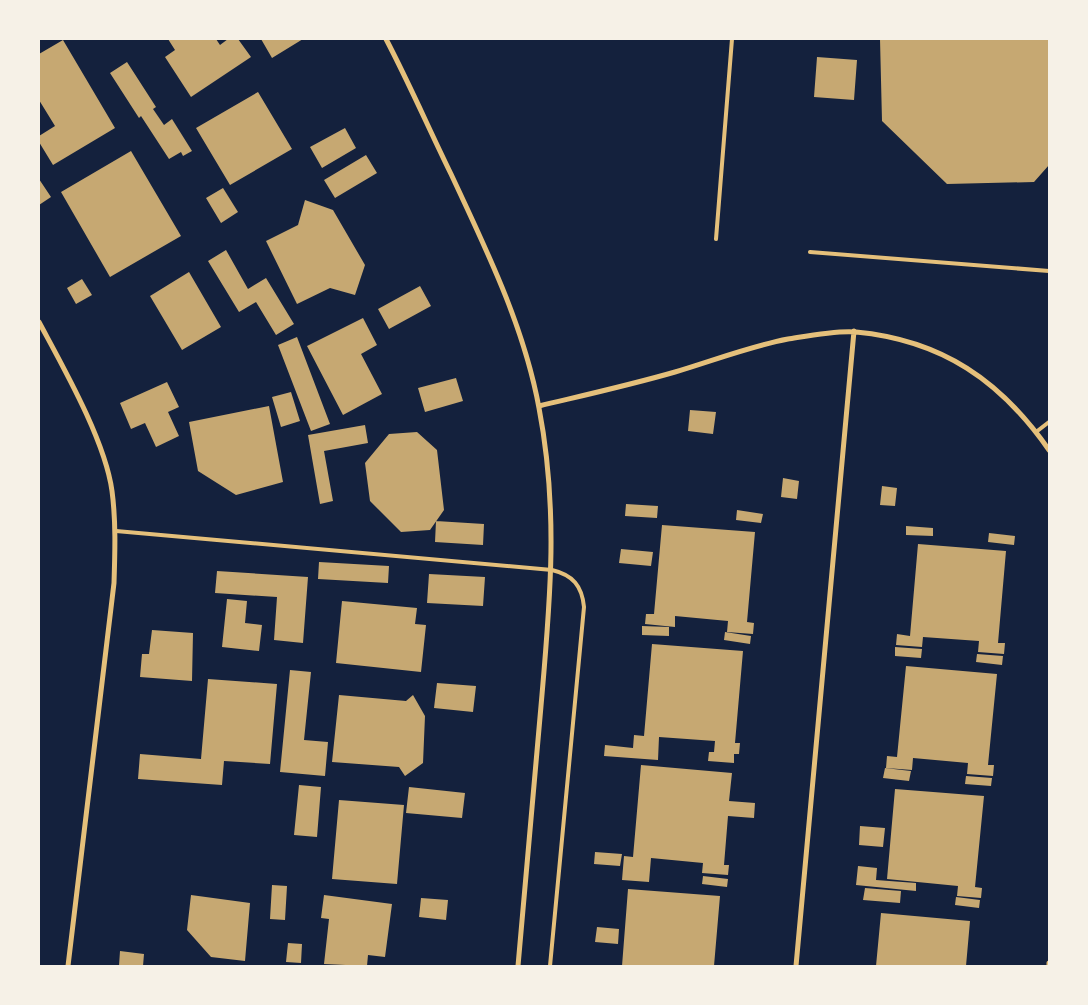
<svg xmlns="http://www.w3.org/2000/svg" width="1088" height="1005" font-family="Cabin,sans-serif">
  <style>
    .building { fill: #c6a872 }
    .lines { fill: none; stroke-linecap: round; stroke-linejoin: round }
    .service { stroke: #e5c07b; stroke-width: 4 }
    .minor { stroke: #e5c07b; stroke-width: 5 }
  </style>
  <rect width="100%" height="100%" fill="#14213d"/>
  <!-- building -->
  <path class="building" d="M 168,39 L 216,39 L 220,45 L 228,39 L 238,39 L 251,57 L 191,97 L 165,57 L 175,50 Z
    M 261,39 L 303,39 L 272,58 Z
    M 880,39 L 1049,39 L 1049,165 L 1034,182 L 947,184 L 882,121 Z
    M 63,40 L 115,128 L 53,165 L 39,142 L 39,136 L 55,126 L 39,100 L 39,54 Z
    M 817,57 L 857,60 L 854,100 L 814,97 Z
    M 127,62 L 156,107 L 153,109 L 164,125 L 172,119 L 192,151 L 183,156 L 181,152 L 169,159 L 141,116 L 139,118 L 110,73 Z
    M 258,92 L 292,149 L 230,185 L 196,128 Z
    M 345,128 L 356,148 L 322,168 L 310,147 Z
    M 131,151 L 181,236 L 110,277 L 61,192 Z
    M 366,155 L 377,173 L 335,198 L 324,180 Z
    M 39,179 L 51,197 L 39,205 Z
    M 223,188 L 238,212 L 221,223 L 206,198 Z
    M 305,200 L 333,210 L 365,265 L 355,295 L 330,288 L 297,304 L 266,241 L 298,225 Z
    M 226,250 L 248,289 L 266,278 L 294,324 L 276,335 L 256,302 L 239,312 L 208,261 Z
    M 189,272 L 221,327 L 182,350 L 150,296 Z
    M 82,279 L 92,295 L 76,304 L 67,288 Z
    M 420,286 L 431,306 L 389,329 L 378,309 Z
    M 363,318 L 377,345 L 361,354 L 382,394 L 343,415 L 307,346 Z
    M 297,337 L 330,424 L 311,431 L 278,345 Z
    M 456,378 L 463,401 L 425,412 L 418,388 Z
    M 167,382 L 179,407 L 168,412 L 179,436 L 156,447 L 145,423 L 131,429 L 120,403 Z
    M 291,392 L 300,421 L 281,427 L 272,397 Z
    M 269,406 L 283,482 L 236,495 L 198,471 L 189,422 Z
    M 690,410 L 716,412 L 713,434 L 688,431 Z
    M 365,425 L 368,443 L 324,451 L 333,501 L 320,504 L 308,435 Z
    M 417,432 L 437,450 L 444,510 L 430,530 L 401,532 L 370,501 L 365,463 L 389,434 Z
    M 783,478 L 799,481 L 797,499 L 781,497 Z
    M 882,486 L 897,488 L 895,506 L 880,505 Z
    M 626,504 L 658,506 L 657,518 L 625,516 Z
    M 737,510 L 763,514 L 761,523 L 736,520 Z
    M 436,521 L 484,524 L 483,545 L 435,542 Z
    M 662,525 L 755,532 L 747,622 L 754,623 L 753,634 L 727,632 L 728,621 L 675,616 L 675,627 L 645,624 L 646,614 L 654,614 Z
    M 906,526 L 933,528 L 933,536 L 906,535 Z
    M 989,533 L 1015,536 L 1014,545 L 988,542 Z
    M 918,544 L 1006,551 L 998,643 L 1005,643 L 1004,654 L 978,652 L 979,641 L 923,637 L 922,647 L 896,645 L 897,634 L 910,636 Z
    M 621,549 L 653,552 L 651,566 L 619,563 Z
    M 319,562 L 389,566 L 388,583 L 318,579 Z
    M 217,571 L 308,577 L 303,643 L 274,640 L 277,597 L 215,593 Z
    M 429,574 L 485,577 L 483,606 L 427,603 Z
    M 227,599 L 247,601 L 245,623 L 262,625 L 259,651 L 222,647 Z
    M 342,601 L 417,608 L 415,624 L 426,625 L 421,672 L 336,663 Z
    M 642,626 L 669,627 L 669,636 L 642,635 Z
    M 152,630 L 193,633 L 192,681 L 140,677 L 142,654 L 149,654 Z
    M 725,632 L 751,636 L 750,644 L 724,640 Z
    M 652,644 L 743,651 L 735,743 L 740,743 L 739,754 L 734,754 L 734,763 L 708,761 L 709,752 L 714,752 L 715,741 L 659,737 L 658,760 L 604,756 L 605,745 L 633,748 L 634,735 L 644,736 Z
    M 895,647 L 922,649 L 921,658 L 895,656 Z
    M 977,654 L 1003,656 L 1002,665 L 976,662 Z
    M 906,666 L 997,674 L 988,765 L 994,765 L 993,776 L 967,774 L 968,763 L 913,758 L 912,770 L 886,768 L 887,756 L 897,757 Z
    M 290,670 L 311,672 L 304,740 L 328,742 L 325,776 L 280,772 Z
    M 208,679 L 277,684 L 270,764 L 224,761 L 222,785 L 138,779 L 140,754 L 201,759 Z
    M 437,683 L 476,686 L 473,712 L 434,708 Z
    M 339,695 L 406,701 L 413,695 L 425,716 L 423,763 L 405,776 L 399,767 L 332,762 Z
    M 641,765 L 732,773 L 729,801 L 755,803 L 754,818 L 728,816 L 724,865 L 729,865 L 728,875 L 702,873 L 703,863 L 651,858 L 649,882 L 622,880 L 624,856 L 633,857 Z
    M 885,768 L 911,771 L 909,781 L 883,778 Z
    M 966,776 L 992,778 L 991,786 L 965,784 Z
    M 299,785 L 321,787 L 317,837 L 294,835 Z
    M 409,787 L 465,793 L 462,818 L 406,813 Z
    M 895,789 L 984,796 L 975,887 L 982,888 L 981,898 L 957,896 L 958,886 L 887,879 Z
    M 339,800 L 404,805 L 397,884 L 332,879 Z
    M 860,826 L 885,828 L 883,847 L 859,845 Z
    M 595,852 L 622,854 L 620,866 L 594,864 Z
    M 858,866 L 877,868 L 876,880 L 916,883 L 916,891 L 856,885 Z
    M 703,876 L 728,879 L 727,887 L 702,884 Z
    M 272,885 L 287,886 L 285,920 L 270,919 Z
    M 865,888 L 901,891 L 900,903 L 863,900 Z
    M 628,889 L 720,896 L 714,966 L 622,966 Z
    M 191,895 L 250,903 L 245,961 L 211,957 L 187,930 Z
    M 324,895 L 392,904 L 385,957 L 368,955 L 367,966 L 324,964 L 329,919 L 321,918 Z
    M 956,897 L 980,900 L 979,908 L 955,905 Z
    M 421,898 L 448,900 L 446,920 L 419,917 Z
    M 881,913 L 970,921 L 966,966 L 876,966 Z
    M 597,927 L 619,929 L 618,944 L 595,942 Z
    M 288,943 L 302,944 L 301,963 L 286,962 Z
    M 120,951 L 144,954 L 143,966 L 119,966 Z"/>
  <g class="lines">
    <!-- service -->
    <path class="service" d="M 716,239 L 732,39
      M 810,252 L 1049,271
      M 1036,432 L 1049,422
      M 116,531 L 552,570 C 573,575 582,586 584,607 L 550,966"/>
    <!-- minor -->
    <path class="minor" d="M 386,39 C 409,83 429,129 451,174 C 486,249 524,326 539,408 C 559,512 550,603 541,706 C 533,793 526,880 518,966
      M 39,322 C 63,367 105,440 112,491 C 116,521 115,552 114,583 L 68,966
      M 539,406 C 585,395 630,385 675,372 C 712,361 751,346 788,339 C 807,336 838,330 856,332 C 942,340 1001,381 1049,450
      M 796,966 L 854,331
      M 1049,966 L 1049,963"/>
  </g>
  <!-- border -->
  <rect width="1088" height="1005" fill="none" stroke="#f6f1e7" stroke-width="80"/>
</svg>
